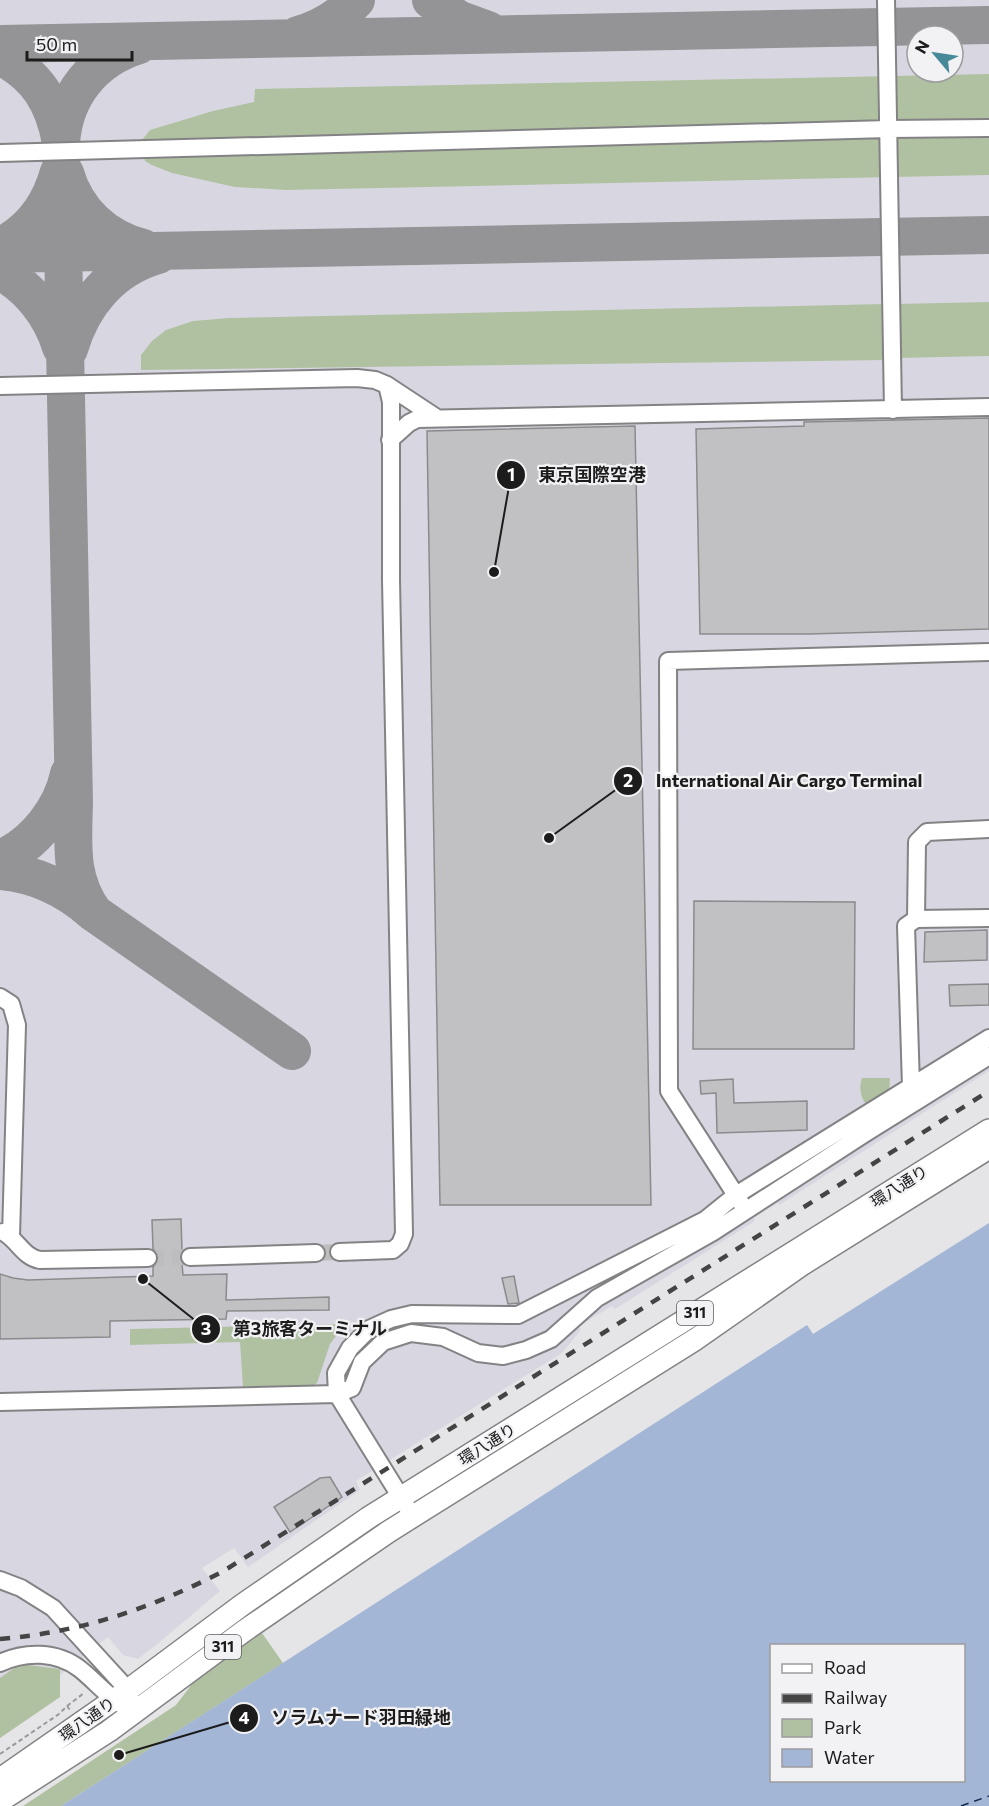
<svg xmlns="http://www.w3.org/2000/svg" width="989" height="1806" font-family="Commissioner,'Noto Sans JP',sans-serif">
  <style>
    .built { fill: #d8d7e1; fill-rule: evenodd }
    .green { fill: #b0c1a1 }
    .water { fill: #a3b6d5; fill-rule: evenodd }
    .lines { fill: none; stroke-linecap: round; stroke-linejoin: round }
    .ferry { stroke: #112a52; stroke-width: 1.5; stroke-dasharray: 8 6; stroke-linecap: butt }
    .taxiway { stroke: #949496; stroke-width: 38 }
    .building { fill: #c1c1c3; stroke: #8b8b8d; stroke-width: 1.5 }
    .minor-tunnel { stroke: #bdbdbf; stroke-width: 16; stroke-dasharray: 16 8; stroke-linecap: butt }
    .minor-casing { stroke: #838284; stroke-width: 20 }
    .major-casing { stroke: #838284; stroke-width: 24 }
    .path { stroke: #99999a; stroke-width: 2; stroke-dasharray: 4.5 3; stroke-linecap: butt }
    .minor { stroke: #fff; stroke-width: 16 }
    .major { stroke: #fff; stroke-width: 21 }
    .rail { stroke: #444445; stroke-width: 4.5; stroke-dasharray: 10 10; stroke-linecap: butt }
    .labels { text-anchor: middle; stroke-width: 4.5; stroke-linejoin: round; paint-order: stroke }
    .shield { fill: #f2f2f4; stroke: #5c5c5e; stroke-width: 1.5 }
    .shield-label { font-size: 15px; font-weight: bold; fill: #1c1c1d }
    .street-label { font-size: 16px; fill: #1c1c1d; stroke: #f2f2f4 }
    .leader { fill: none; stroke: #1c1c1d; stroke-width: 2 }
    .callout-dot { fill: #1c1c1d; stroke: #f2f2f4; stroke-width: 2 }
    .mark-label { font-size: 18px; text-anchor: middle; font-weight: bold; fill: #fff }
    .callout-label { font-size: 18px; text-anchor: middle; font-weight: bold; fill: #1c1c1d; stroke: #f2f2f4; stroke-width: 4.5; stroke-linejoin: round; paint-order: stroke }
  </style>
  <rect width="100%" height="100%" fill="#e5e5e7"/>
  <!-- built -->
  <path class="built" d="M 0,0 L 989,0 L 989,1071 L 779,1205 L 778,1203 L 754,1218 L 755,1221 L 615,1309 L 612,1306 L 579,1326 L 581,1330 L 562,1353 L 356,1481 L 360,1490 L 248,1567 L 234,1548 L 202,1568 L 220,1591 L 161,1641 L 138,1659 L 123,1655 L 108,1637 L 60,1675 L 60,1697 L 0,1738 ZM 917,36 L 953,36 L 953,72 L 917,72 Z"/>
  <!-- green -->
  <path class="green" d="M 989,74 L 989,175 L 286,190 L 235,187 L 172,173 L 152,165 L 145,161 L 142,151 L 142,140 L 150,130 L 213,111 L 254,102 L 255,89 Z
    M 989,302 L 989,356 L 898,358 L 895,304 Z
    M 885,304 L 885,360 L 141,370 L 141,355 L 152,341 L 166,330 L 193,321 L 229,318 Z
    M 862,1078 L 890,1078 L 889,1093 L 875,1102 L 866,1104 C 860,1097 859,1086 862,1078 Z
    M 345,1324 L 330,1344 L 317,1383 L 309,1388 L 243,1387 L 240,1342 L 130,1345 L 130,1329 Z
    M 262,1633 L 283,1663 L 61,1806 L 23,1806 L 176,1705 L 192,1684 Z
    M 20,1664 L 60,1669 L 60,1697 L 0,1738 L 0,1678 Z"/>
  <!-- water -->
  <path class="water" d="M 989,1223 L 989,1806 L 61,1806 L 807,1325 L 813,1334 ZM 772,1646 L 964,1646 L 964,1780 L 772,1780 Z"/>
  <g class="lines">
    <!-- ferry -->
    <path class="ferry" d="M 961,1806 L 989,1796"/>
    <!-- taxiway -->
    <path class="taxiway" d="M 431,0 L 458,19 L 488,30
      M 298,35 C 320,29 340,17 356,0
      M 0,44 L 989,25
      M 0,56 C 37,75 54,102 61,143
      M 65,173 C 76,211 104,238 143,248
      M 0,246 C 31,232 50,204 59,172
      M 0,254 L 989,235
      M 0,271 C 29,287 51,314 61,347
      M 69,349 C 82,304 112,268 158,255
      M 0,859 C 34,845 62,809 69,774
      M 0,871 C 37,874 67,889 94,913 L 292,1051
      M 94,913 C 69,878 73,845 74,803 L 61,143 C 64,96 93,59 139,45"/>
  </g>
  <!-- building -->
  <path class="building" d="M 989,418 L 989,629 L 809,634 L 700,634 L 696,429 L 804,426 L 804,422 Z
    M 635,426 L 651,1205 L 440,1205 L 427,431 Z
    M 694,901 L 855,902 L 854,1049 L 693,1049 Z
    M 987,930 L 987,960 L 924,962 L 925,932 Z
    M 989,984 L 989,1005 L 950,1006 L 949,985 Z
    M 733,1079 L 734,1103 L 807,1101 L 807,1130 L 717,1133 L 716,1093 L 701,1094 L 700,1081 Z
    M 181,1219 L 182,1250 L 180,1257 L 182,1264 L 183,1275 L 227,1274 L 226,1300 L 329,1297 L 329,1310 L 227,1311 L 226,1319 L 110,1321 L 110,1337 L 0,1339 L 0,1274 L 13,1278 L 28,1280 L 153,1276 L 153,1267 L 157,1263 L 158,1257 L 157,1252 L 153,1249 L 152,1220 Z
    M 514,1276 L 519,1303 L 508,1304 L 502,1278 Z
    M 330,1477 L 342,1497 L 290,1532 L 274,1507 L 320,1478 Z"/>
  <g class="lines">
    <!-- minor-tunnel -->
    <path class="minor-tunnel" d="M 316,1253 L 339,1252
      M 148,1258 L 190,1257"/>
    <!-- minor casing -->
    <g class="minor-casing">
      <path id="minor" d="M 886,0 L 893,410
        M 0,153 L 888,129 L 989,128
        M 0,386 L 357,378 L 375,380 L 387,385 L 437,418
        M 390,440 L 409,423 L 417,419 L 989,407
        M 916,919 L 917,842 L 927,832 L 989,829
        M 0,997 L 11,1004 L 17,1025 L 11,1236
        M 911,1086 L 906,926 L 916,919 L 989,918
        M 741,1203 L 669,1091 L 668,661 L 989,652
        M 3,1232 C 18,1240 23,1257 40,1260 L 148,1258
        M 339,1252 L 393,1250 L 400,1244 L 404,1234 L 391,580 L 391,402 L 387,385
        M 190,1257 L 316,1253
        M 0,1402 L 337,1394 L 352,1388 L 362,1362 L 383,1342 L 411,1333 L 443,1337 L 478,1353 L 503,1356 L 526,1350 L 551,1339 L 597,1298 L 713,1232 L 864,1134 L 989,1056
        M 413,1517 L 337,1394 L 336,1373 L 350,1348 L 369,1329 L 391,1319 L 412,1314 L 518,1315 L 705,1220 L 736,1195 L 989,1038
        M 0,1580 L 21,1588 L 53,1608 L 128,1690 L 135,1713
        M 0,1663 C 25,1651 57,1651 80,1669 C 94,1680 106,1695 122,1705"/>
    </g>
    <!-- major casing -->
    <g class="major-casing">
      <path id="major" d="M 0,1779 L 128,1690 L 242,1605 L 368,1518 L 989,1130
        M 0,1801 L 109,1731 L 244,1631 L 388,1532 L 696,1339 L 803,1264 L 989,1148"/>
    </g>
    <!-- path -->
    <path class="path" d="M 67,1706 L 84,1693
      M 0,1754 L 59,1714 L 67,1706 L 70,1710"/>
    <!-- minor -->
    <use href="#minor" class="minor"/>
    <!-- major -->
    <use href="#major" class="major"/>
    <!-- rail -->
    <path class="rail" d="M 0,1639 C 82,1632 149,1609 222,1572 L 989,1091"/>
  </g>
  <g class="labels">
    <!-- shield labels -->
    <g class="shield">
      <rect x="677" y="1301" width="36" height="24" rx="4.5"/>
      <rect x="205" y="1635" width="36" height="24" rx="4.5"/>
    </g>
    <g class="shield-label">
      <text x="695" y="1318">311</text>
      <text x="223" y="1652">311</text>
    </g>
    <!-- street labels -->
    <g class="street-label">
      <text transform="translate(899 1186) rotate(-32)" y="6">環八通り</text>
      <text transform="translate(487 1444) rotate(-32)" y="6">環八通り</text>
      <text transform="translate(87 1719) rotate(-35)" y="6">環八通り</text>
    </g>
  </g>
  <!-- callouts -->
  <path class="leader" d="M494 572L511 475M549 838L628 781M143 1279L206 1329M119 1755L244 1718"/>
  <g class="callout-dot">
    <circle cx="494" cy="572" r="6"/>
    <circle cx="549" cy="838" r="6"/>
    <circle cx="143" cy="1279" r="6"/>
    <circle cx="119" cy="1755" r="6"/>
    <circle cx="511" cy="475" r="15"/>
    <circle cx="628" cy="781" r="15"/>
    <circle cx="206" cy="1329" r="15"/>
    <circle cx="244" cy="1718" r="15"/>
  </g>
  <g class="mark-label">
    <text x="511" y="481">1</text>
    <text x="628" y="787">2</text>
    <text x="206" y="1335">3</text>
    <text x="244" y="1724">4</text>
  </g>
  <g class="callout-label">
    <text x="592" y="481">東京国際空港</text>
    <text x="789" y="787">International Air Cargo Terminal</text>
    <text x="310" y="1335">第3旅客ターミナル</text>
    <text x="361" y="1724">ソラムナード羽田緑地</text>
  </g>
  <!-- legend -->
  <rect x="770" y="1644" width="195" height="138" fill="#f2f2f4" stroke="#9c9c9e" stroke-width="1.5"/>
  <rect x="782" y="1664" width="30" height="9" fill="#ffffff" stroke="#9c9c9e" stroke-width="1.5"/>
  <text x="824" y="1674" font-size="18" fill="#1c1c1d">Road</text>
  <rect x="782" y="1694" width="30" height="9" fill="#444445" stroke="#9c9c9e" stroke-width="1.5"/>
  <text x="824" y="1704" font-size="18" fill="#1c1c1d">Railway</text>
  <rect x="782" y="1719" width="30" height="18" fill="#b0c1a1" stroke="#9c9c9e" stroke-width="1.5"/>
  <text x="824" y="1734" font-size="18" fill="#1c1c1d">Park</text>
  <rect x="782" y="1749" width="30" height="18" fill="#a3b6d5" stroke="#9c9c9e" stroke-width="1.5"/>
  <text x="824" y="1764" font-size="18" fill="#1c1c1d">Water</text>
  <!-- north arrow -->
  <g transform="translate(935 54) rotate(299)"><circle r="28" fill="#f2f2f4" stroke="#9c9c9e" stroke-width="1.5"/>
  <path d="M0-4.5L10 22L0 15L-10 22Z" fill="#468999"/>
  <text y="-9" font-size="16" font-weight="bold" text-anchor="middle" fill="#1c1c1d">N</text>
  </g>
  <!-- scale -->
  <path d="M27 51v9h105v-9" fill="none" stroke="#1c1c1d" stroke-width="3"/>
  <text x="36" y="51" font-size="18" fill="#1c1c1d" stroke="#f2f2f4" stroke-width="4.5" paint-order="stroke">50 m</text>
</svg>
